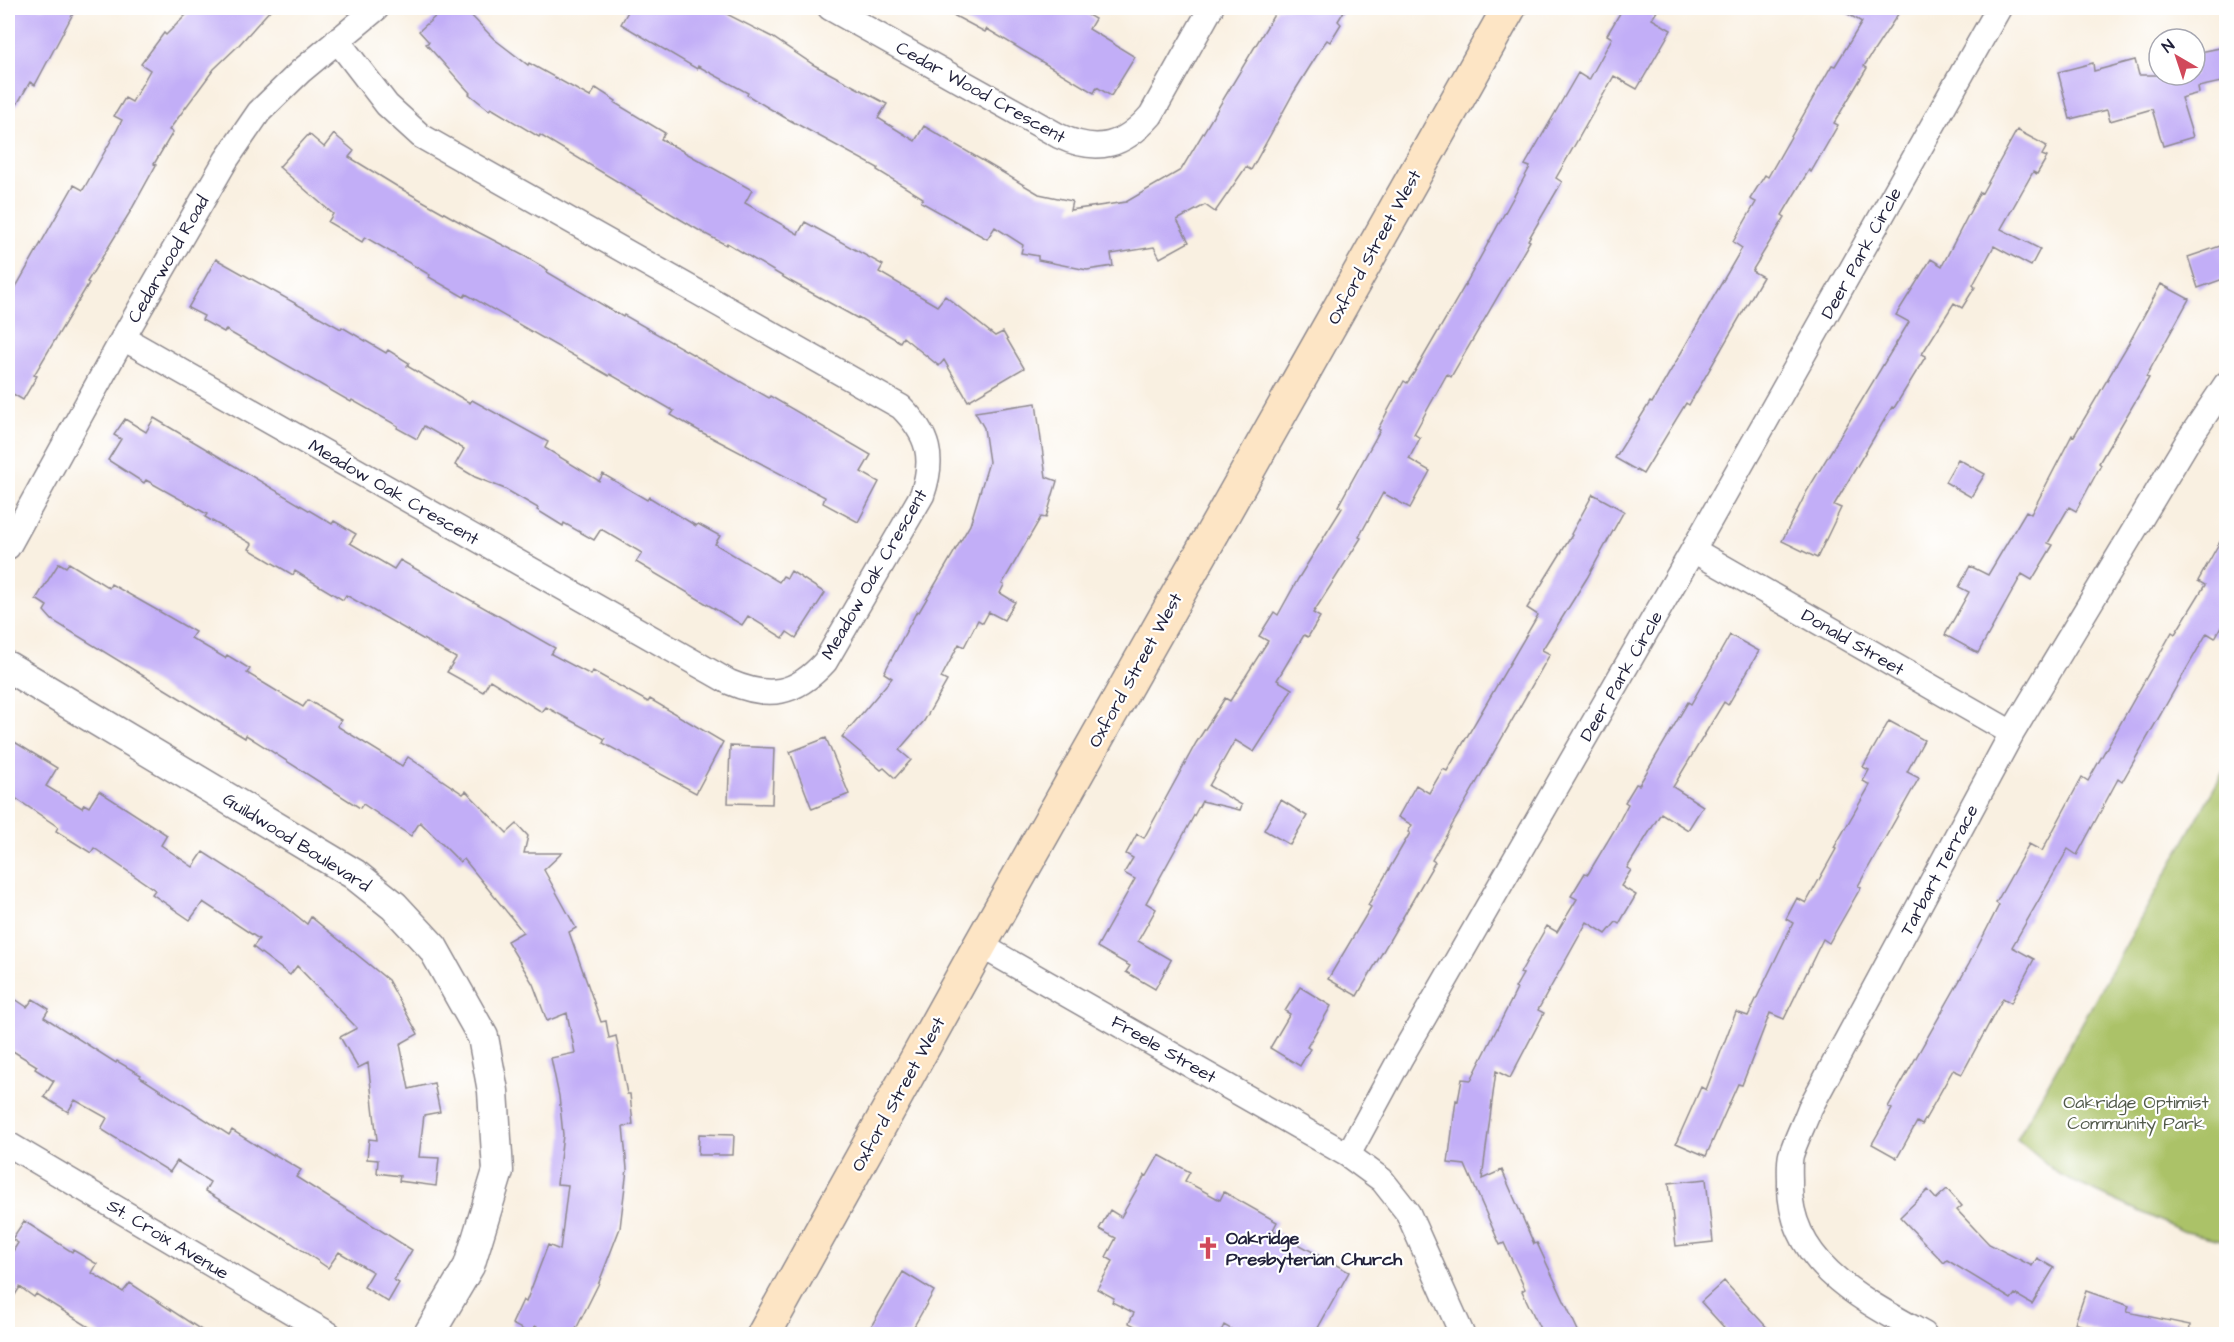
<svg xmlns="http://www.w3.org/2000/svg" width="2234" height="1342" font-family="'Architects Daughter',sans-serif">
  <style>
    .green { fill: #abc268; stroke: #667252; stroke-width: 1.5 }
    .building { fill: #c2aef7 }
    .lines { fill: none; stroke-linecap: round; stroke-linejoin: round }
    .minor-casing { stroke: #8e898e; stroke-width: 27 }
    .tertiary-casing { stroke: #8e898e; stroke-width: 33 }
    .secondary-casing { stroke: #8e898e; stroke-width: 36 }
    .minor { stroke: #fff; stroke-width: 24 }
    .tertiary { stroke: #fff; stroke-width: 30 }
    .secondary { stroke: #fde5c5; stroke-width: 33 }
    .labels { text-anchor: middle; stroke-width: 4.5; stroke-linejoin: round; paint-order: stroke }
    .street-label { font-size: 18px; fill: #22223b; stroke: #fff }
    .park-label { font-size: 18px; fill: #525a4b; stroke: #fff }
    .poi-label { font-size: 18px; font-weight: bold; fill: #22223b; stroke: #fff; text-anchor: start }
  </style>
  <rect width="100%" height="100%" fill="#fff"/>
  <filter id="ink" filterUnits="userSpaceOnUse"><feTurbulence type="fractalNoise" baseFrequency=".0167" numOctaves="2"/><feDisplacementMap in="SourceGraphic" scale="12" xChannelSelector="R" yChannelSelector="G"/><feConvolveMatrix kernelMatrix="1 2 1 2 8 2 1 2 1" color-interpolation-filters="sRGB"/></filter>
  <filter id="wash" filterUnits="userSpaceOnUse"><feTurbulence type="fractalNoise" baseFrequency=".008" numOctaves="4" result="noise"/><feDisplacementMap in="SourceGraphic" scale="24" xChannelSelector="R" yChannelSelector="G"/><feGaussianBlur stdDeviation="1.35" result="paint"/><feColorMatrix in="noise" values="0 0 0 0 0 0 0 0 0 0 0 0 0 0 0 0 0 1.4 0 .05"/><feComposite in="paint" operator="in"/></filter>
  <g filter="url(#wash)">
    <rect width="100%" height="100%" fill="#f9f0e1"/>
    <!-- green -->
    <path class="green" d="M 2226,767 L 2226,1241 L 2185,1232 L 2061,1176 L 2017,1139 Z"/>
    <g id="blocks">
      <!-- building -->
      <path class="building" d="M 8,8 L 76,8 L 35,85 L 30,82 L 8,120 Z
        M 193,8 L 272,8 L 238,46 L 214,69 L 169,130 L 173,132 L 154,164 L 156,165 L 130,212 L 87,282 L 89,283 L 34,375 L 37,376 L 23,400 L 8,391 L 8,301 L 74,185 L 83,190 L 117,130 L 122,120 L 114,116 L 125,98 L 132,102 L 150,70 L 141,64 L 164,33 L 166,35 Z
        M 445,8 L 464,8 L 494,39 L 528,65 L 529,63 L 590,97 L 596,88 L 616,101 L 615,103 L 665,133 L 661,139 L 752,190 L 745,203 L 798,234 L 805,222 L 883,265 L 879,272 L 937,306 L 945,296 L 995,336 L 1003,332 L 1024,368 L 968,401 L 944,360 L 939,366 L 903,337 L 900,342 L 858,317 L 857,318 L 790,281 L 727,243 L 726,245 L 700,231 L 540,135 L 539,137 L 491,108 L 489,110 L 469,94 L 470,93 L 426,44 L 429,42 L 419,31 Z
        M 630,8 L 715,8 L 772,37 L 814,65 L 887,104 L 878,118 L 915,141 L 924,126 L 1039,194 L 1072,201 L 1070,210 L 1126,202 L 1181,170 L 1278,8 L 1346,8 L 1338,21 L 1341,24 L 1330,42 L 1327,40 L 1324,44 L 1294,92 L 1251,170 L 1246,167 L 1215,212 L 1205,205 L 1177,220 L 1189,242 L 1160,258 L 1154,247 L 1111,254 L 1113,266 L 1087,270 L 1038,260 L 1038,256 L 1021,253 L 1023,245 L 995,227 L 987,239 L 921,202 L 923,198 L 877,170 L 878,168 L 784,117 L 747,95 L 748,93 L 698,66 L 697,69 L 621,24 Z
        M 940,8 L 1076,8 L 1095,19 L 1089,29 L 1135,57 L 1111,96 L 1097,87 L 1094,93 L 987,29 L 985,32 Z
        M 1623,8 L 1659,8 L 1652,19 L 1671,30 L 1637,89 L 1614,76 L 1556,178 L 1562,182 L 1528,240 L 1530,241 L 1451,377 L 1447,374 L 1414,434 L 1420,438 L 1409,459 L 1430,471 L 1410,508 L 1383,493 L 1359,537 L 1361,538 L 1313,613 L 1320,617 L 1308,637 L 1304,635 L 1277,680 L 1292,689 L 1270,727 L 1254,752 L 1235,740 L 1209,786 L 1242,805 L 1240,810 L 1202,801 L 1146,903 L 1156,909 L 1138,941 L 1171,960 L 1155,989 L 1126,972 L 1130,966 L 1097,947 L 1135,879 L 1124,873 L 1133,858 L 1126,854 L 1137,834 L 1144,838 L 1196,743 L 1225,698 L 1230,701 L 1268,641 L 1259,636 L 1274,612 L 1278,615 L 1298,579 L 1342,508 L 1338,506 L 1380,430 L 1378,429 L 1404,381 L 1407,383 L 1414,373 L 1464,287 L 1530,167 L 1525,165 L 1578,73 L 1589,80 L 1612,38 L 1607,35 Z
        M 1837,8 L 1902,8 L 1864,66 L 1867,68 L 1834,123 L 1838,125 L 1811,172 L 1809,170 L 1782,215 L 1785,217 L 1752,271 L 1763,277 L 1689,405 L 1686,403 L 1643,474 L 1615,458 L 1650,402 L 1652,403 L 1742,248 L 1733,242 L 1756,202 L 1750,199 L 1765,175 L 1768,177 L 1832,65 L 1835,66 L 1862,22 Z
        M 2220,48 L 2226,81 L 2198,87 L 2199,93 L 2181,98 L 2193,137 L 2163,146 L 2152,109 L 2110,121 L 2107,110 L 2070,119 L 2058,72 L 2093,63 L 2094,71 L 2135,60 L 2139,75 L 2195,75 L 2195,53 Z
        M 2017,130 L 2047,146 L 2042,155 L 2047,157 L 2037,174 L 2033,172 L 2001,229 L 2040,249 L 2031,266 L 1994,246 L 1973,285 L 1975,287 L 1962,308 L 1954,303 L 1922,354 L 1926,356 L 1894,408 L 1892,407 L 1834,505 L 1841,508 L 1817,558 L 1782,541 L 1807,491 L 1909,322 L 1896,315 L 1931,259 L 1942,266 L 1980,192 L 1982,193 Z
        M 309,134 L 324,147 L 334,134 L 354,151 L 349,157 L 398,187 L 474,230 L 526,257 L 548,270 L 547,272 L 623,317 L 624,315 L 769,398 L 770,396 L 871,455 L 861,472 L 879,482 L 858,522 L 823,503 L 825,497 L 703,433 L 671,415 L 674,411 L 610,374 L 609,376 L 466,294 L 464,297 L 429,277 L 430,275 L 365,237 L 362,242 L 328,222 L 333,214 L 279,167 Z
        M 2226,244 L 2226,278 L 2198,288 L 2188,257 Z
        M 216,259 L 341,329 L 342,327 L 386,353 L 388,350 L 409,363 L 407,366 L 470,403 L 472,400 L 548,442 L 545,448 L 599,481 L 603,474 L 647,500 L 649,497 L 696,526 L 698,524 L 720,536 L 715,544 L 779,582 L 783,576 L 787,578 L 791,571 L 825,593 L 796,638 L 787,632 L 783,638 L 748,616 L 742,625 L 636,562 L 642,553 L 601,529 L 594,540 L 564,523 L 563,526 L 537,510 L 538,508 L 505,489 L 475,477 L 455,465 L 464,449 L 424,426 L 417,439 L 397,428 L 398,426 L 352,400 L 351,402 L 226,330 L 224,332 L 202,320 L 204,316 L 188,308 Z
        M 2161,284 L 2189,299 L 2146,377 L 2149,378 L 2099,463 L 2101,465 L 2076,511 L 2069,507 L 2048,543 L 2053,545 L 2032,580 L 2022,574 L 1978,653 L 1945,635 L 1969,592 L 1959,587 L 1970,566 L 1988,575 L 2026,511 L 2031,514 L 2072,435 L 2074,436 L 2129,343 Z
        M 1036,403 L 1046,477 L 1057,481 L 1046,518 L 1041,517 L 1002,584 L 1004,585 L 1000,593 L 1015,602 L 1004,620 L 989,612 L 983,623 L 978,620 L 964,647 L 959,644 L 941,678 L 947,681 L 924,721 L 899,750 L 911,760 L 895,778 L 884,768 L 881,770 L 842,737 L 892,678 L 884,673 L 917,611 L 919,612 L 970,525 L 989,462 L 984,428 L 975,412 Z
        M 154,418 L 332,524 L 334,521 L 356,534 L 350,543 L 394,569 L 400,560 L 555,648 L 551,654 L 591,675 L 593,671 L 648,702 L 650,699 L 723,742 L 696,793 L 603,743 L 605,739 L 546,707 L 542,712 L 490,680 L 483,692 L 447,672 L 456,658 L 346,595 L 343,600 L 295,571 L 293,575 L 249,549 L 252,544 L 205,517 L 207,514 L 146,480 L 144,483 L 108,460 L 121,439 L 114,435 L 125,419 L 146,432 Z
        M 1958,459 L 1985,474 L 1971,497 L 1945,482 Z
        M 1593,494 L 1624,511 L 1587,578 L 1542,650 L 1550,654 L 1447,834 L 1432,860 L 1435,862 L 1357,996 L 1328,979 L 1371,907 L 1368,905 L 1410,833 L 1408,832 L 1412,825 L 1398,817 L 1416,785 L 1429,793 L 1443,769 L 1447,771 L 1538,615 L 1527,608 L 1572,535 L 1571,534 Z
        M 2226,531 L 2226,618 L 2215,638 L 2207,633 L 2122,782 L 2118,779 L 2077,855 L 2068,849 L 2012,947 L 2034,959 L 2011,1003 L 2003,998 L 1962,1074 L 1953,1070 L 1922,1125 L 1917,1122 L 1897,1158 L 1872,1144 L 1892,1109 L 1888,1107 L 1969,964 L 1999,905 L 1996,903 L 2029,844 L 2042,851 L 2082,777 L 2088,781 L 2172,632 L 2175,634 L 2205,585 L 2198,581 Z
        M 59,563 L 66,567 L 69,563 L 109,588 L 111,584 L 162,613 L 195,632 L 191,638 L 225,658 L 227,655 L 250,669 L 247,673 L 303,707 L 308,700 L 341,720 L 337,726 L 402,766 L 408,757 L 463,794 L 466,791 L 507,833 L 517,824 L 528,836 L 524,853 L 562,853 L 544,870 L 576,928 L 569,932 L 601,1022 L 606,1021 L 609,1038 L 616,1036 L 627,1094 L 630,1094 L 633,1125 L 623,1126 L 627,1169 L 620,1228 L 598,1285 L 573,1335 L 551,1335 L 535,1326 L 531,1334 L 512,1324 L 523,1300 L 526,1302 L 548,1245 L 560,1250 L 568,1185 L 557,1184 L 563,1135 L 559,1096 L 551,1058 L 575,1053 L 567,1013 L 547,1021 L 533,984 L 507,941 L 523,932 L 464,859 L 460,862 L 420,822 L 411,836 L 363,804 L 360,808 L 246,735 L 245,738 L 52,620 L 44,611 L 47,606 L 36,599 Z
        M 1730,635 L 1759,651 L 1728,705 L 1724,702 L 1673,787 L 1703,806 L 1688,830 L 1661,813 L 1627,868 L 1631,870 L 1621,886 L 1636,895 L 1619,924 L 1616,922 L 1606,934 L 1587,922 L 1538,1010 L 1544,1013 L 1510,1078 L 1496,1071 L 1482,1179 L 1502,1170 L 1534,1244 L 1537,1243 L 1580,1335 L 1543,1335 L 1522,1291 L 1525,1289 L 1504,1243 L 1500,1245 L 1465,1165 L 1448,1163 L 1456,1100 L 1458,1101 L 1462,1079 L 1471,1080 L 1517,989 L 1515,988 L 1523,974 L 1520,973 L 1547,926 L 1557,932 L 1577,899 L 1571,896 L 1585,873 L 1588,874 L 1615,829 L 1628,804 L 1625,802 L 1636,784 L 1639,785 L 1688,702 L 1691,704 Z
        M 1889,721 L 1924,740 L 1907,772 L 1919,778 L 1858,886 L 1861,887 L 1829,943 L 1823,939 L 1784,1019 L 1770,1013 L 1742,1085 L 1738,1084 L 1706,1156 L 1676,1143 L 1701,1087 L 1706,1090 L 1736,1012 L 1748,1016 L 1793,923 L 1786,919 L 1797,898 L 1806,903 L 1836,849 L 1834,848 L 1870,785 L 1863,781 L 1869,770 L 1863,767 Z
        M 8,738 L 57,768 L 46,786 L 82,808 L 84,804 L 89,807 L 99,791 L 167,835 L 161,845 L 193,867 L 203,852 L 276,899 L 307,924 L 311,917 L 388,980 L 418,1034 L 400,1044 L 409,1089 L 434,1083 L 440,1112 L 424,1115 L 419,1157 L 439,1158 L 436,1186 L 399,1181 L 400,1176 L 377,1173 L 378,1160 L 367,1159 L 369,1139 L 377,1140 L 368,1063 L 358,1068 L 340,1037 L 357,1028 L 297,966 L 290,975 L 253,947 L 259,939 L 203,902 L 190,920 L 152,894 L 155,890 L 94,848 L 91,853 L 69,839 L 56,831 L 58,827 L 8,793 Z
        M 826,738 L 849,794 L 812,809 L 790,752 Z
        M 730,746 L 774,748 L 772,804 L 728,803 Z
        M 1281,800 L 1307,816 L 1290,845 L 1264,830 Z
        M 1300,987 L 1331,1006 L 1307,1047 L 1310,1049 L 1300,1066 L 1270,1048 L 1290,1014 L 1285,1011 Z
        M 15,999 L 27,1007 L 33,999 L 49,1009 L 44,1017 L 116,1063 L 117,1061 L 141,1075 L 140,1077 L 229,1135 L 232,1130 L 273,1156 L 274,1154 L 301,1170 L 296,1177 L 412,1250 L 394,1280 L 399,1283 L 388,1302 L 364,1287 L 373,1272 L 339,1252 L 328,1268 L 283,1237 L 282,1238 L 205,1191 L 210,1182 L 177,1161 L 170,1172 L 101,1129 L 107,1118 L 75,1100 L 68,1112 L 44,1097 L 54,1081 L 35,1069 L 37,1066 L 8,1048 L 8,1011 Z
        M 699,1134 L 734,1135 L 733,1155 L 698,1155 Z
        M 1159,1155 L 1190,1172 L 1185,1181 L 1220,1200 L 1224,1192 L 1277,1222 L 1273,1230 L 1349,1272 L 1314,1335 L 1241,1335 L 1224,1325 L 1219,1335 L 1151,1335 L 1129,1323 L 1134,1313 L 1112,1302 L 1114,1298 L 1097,1289 L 1113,1261 L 1106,1257 L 1116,1238 L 1099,1229 L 1110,1210 L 1121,1217 L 1145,1175 L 1147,1176 Z
        M 1706,1179 L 1713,1242 L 1676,1246 L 1669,1183 Z
        M 1947,1189 L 1962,1206 L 1957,1210 L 1989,1244 L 2032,1266 L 2037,1258 L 2054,1268 L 2032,1304 L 2015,1294 L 2011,1299 L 1947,1260 L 1944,1263 L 1900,1217 L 1928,1190 L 1936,1199 Z
        M 24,1221 L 72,1252 L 73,1250 L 97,1264 L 92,1273 L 123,1292 L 130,1283 L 209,1335 L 102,1335 L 36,1294 L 34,1297 L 20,1287 L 8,1306 L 8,1259 L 18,1243 L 12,1239 Z
        M 903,1272 L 934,1291 L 909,1335 L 866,1335 Z
        M 1724,1281 L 1774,1335 L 1731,1335 L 1701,1302 Z
        M 2086,1291 L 2129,1306 L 2127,1312 L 2190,1325 L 2189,1335 L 2106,1335 L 2075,1323 Z"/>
    </g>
  </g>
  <g filter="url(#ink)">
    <use href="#blocks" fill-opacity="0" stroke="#8e898e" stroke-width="1.5"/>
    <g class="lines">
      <!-- minor casing -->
      <g class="minor-casing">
        <path id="minor" d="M 830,8 L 1059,136 C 1098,154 1124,146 1151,115 L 1211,8
          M 123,338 L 729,682 C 769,699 795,695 825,662 L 922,495 C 935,458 929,435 901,407 L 421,136 L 387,105 L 337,40
          M 8,547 L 123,338 L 226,160 L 259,112 L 301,71 L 377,8
          M 1693,550 L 2012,733
          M 980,945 L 1348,1155
          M 8,1144 L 329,1334
          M 1462,1334 L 1408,1213 L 1382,1180 L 1348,1155 L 1400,1059 L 1693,550 L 1999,8
          M 1924,1334 C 1863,1300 1788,1263 1790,1183 C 1790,1174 1789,1163 1791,1155 C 1796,1139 1804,1124 1810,1108 L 2012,733 L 2189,439 L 2226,384"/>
      </g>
      <!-- tertiary casing -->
      <g class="tertiary-casing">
        <path id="tertiary" d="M 8,667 L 354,874 L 394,906 L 433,948 L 483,1037 L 493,1091 L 498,1171 L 469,1266 L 429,1334"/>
      </g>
      <!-- secondary casing -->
      <g class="secondary-casing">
        <path id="secondary" d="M 764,1334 L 980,945 L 1509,8"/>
      </g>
      <!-- minor -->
      <use href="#minor" class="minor"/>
      <!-- tertiary -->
      <use href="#tertiary" class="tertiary"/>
      <!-- secondary -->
      <use href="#secondary" class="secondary"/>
    </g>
  </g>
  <!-- icons -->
  <defs>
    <g id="church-bare" transform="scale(1.8)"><path d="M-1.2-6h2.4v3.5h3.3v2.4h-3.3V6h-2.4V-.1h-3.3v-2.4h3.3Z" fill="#d1495b" stroke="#fff" stroke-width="2.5" paint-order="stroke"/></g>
  </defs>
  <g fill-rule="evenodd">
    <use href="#church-bare" x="1208" y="1248"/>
  </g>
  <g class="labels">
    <!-- street labels -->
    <g class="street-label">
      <text transform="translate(981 92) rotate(29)" y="6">Cedar Wood Crescent</text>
      <text transform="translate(1374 247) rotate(-61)" y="6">Oxford Street West</text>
      <text transform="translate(1861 253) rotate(-61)" y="6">Deer Park Circle</text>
      <text transform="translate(168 259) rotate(-60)" y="6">Cedarwood Road</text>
      <text transform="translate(394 492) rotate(30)" y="6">Meadow Oak Crescent</text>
      <text transform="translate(874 574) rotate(-60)" y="6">Meadow Oak Crescent</text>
      <text transform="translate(1853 642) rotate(30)" y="6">Donald Street</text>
      <text transform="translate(1135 670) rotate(-61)" y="6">Oxford Street West</text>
      <text transform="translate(1621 676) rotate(-60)" y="6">Deer Park Circle</text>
      <text transform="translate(297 842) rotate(32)" y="6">Guildwood Boulevard</text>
      <text transform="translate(1939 870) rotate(-62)" y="6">Tarbart Terrace</text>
      <text transform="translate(1164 1049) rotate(30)" y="6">Freele Street</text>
      <text transform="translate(898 1094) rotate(-61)" y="6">Oxford Street West</text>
      <text transform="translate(168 1239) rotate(31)" y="6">St. Croix Avenue</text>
    </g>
    <!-- park labels -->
    <g class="park-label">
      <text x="2136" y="1108">Oakridge Optimist<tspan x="2136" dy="21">Community Park</tspan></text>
    </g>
    <!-- poi labels -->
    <g class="poi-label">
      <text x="1226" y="1244">Oakridge<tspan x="1226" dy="21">Presbyterian Church</tspan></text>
    </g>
  </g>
  <!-- margin -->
  <rect width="2234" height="1342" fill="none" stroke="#fff" stroke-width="30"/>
  <!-- north arrow -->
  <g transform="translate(2177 57) rotate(321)"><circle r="28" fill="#ffffff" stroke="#a7a7b1" stroke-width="1.5"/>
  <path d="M0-4.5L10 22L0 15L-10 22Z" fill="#d1495b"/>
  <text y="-9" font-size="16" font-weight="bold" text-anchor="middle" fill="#22223b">N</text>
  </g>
</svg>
